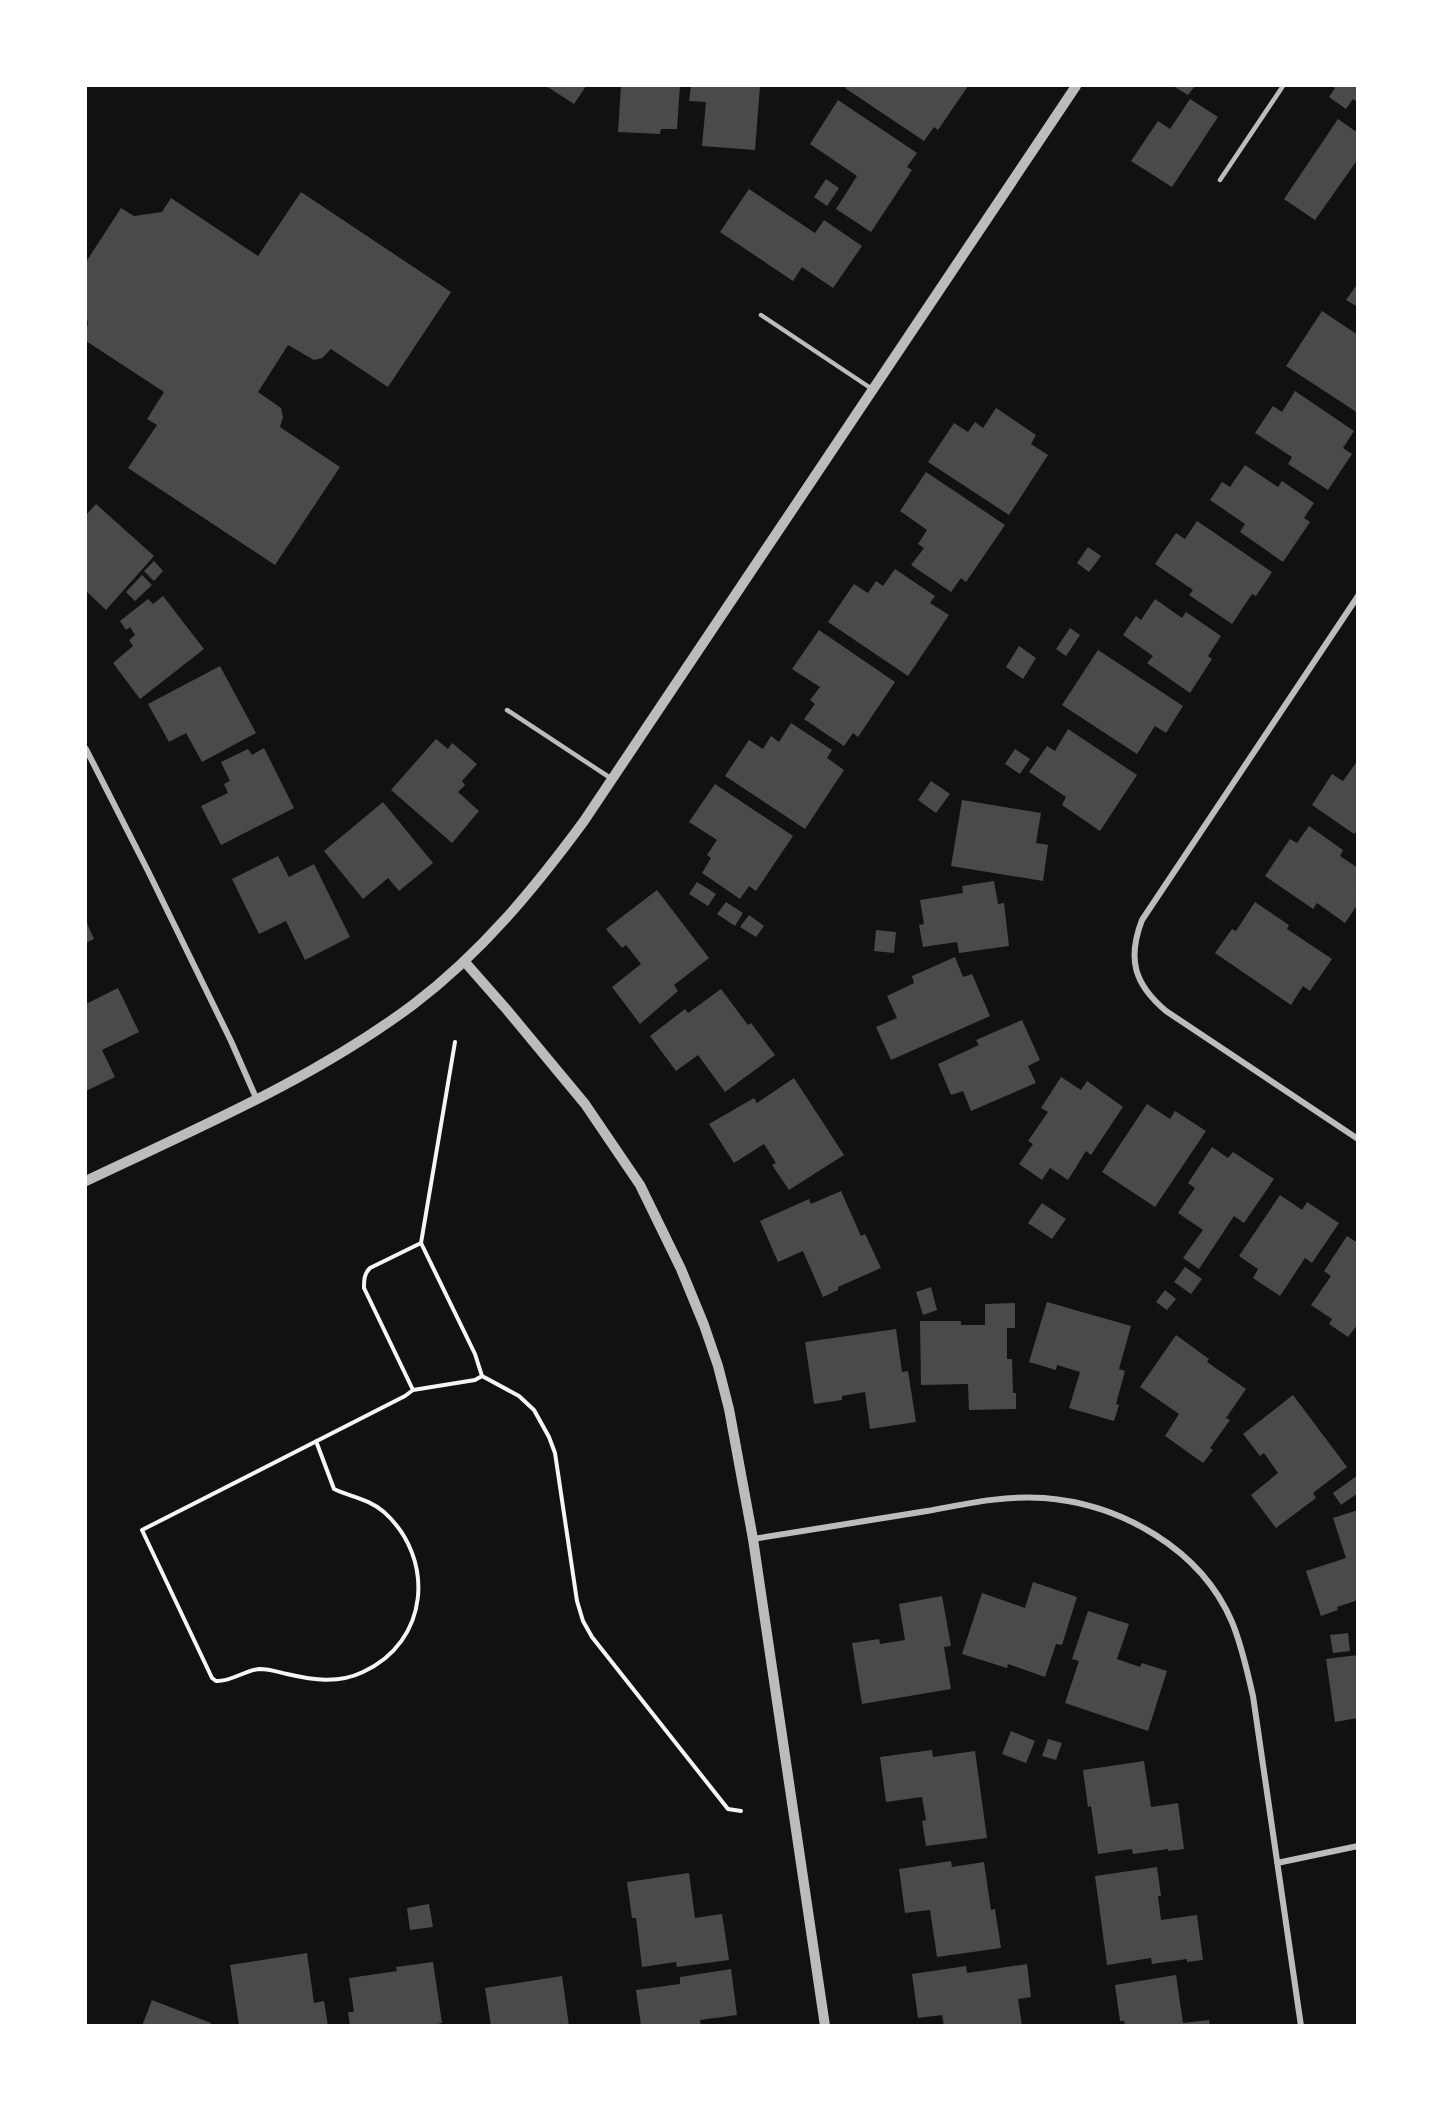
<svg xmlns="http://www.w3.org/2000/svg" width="1443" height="2111" font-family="Roboto,sans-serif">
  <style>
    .building { fill: #4a4a4a }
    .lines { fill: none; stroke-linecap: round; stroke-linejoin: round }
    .path { stroke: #f5f5f5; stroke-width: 4 }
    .service { stroke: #bcbcbc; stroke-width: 4.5 }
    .minor { stroke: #bcbcbc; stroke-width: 6 }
    .tertiary { stroke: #bcbcbc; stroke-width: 10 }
  </style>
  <rect width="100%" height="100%" fill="#111"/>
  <!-- building -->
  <path class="building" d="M 546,86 L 586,86 L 574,104 Z
    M 621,86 L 680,86 L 677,129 L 661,129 L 660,134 L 618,132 Z
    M 691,86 L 760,86 L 755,150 L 702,146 L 706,102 L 689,101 Z
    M 847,86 L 968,86 L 938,130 L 934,127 L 924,141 L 845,88 Z
    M 1173,86 L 1195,86 L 1188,95 Z
    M 1332,86 L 1358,86 L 1358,103 L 1353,99 L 1346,109 L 1329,97 L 1335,88 Z
    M 1190,99 L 1218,117 L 1172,187 L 1131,161 L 1158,121 L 1170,129 Z
    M 838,100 L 917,153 L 907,167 L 912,170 L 871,232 L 836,209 L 857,176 L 810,144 Z
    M 1338,119 L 1358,133 L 1358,159 L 1315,220 L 1284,199 Z
    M 826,179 L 839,188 L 827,206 L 814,197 Z
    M 749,189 L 815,233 L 824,220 L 862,246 L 833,288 L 802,267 L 793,281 L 720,232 Z
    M 301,192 L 451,292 L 388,387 L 331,349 L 322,358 L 314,360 L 288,345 L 258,392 L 281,408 L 283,417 L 280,427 L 340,467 L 275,565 L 128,468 L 157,425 L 147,419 L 164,392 L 86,341 L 86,328 L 88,324 L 86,311 L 86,262 L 121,208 L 134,216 L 162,212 L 171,198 L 258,256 Z
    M 1358,283 L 1358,307 L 1346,300 Z
    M 1322,311 L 1358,335 L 1358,413 L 1286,366 Z
    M 1295,391 L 1354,431 L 1343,448 L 1352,454 L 1328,490 L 1288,464 L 1292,457 L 1255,433 L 1273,406 L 1282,412 Z
    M 996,408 L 1036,435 L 1031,444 L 1048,455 L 1009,515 L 928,462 L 954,423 L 968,432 L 975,422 L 983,428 Z
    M 1245,465 L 1278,487 L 1282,481 L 1314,503 L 1304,518 L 1310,522 L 1283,562 L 1240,532 L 1245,524 L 1210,500 L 1222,482 L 1230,487 Z
    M 926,472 L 1005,525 L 966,582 L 961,578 L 951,592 L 911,565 L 924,548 L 918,544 L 927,530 L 900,511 Z
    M 96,504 L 154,556 L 106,610 L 86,591 L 86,515 Z
    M 1197,521 L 1272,572 L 1256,596 L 1252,594 L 1232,624 L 1189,595 L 1193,590 L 1155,564 L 1176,533 L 1185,539 Z
    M 1088,547 L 1101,556 L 1089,572 L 1077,563 Z
    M 154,561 L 163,571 L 154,581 L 144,571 Z
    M 895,569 L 935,596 L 930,603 L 949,615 L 908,676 L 828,622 L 854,584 L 868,593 L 876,581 L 883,586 Z
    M 142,575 L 152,585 L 135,601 L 126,592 Z
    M 163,596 L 204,649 L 140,699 L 113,663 L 133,646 L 129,640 L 135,635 L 130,627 L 126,630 L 120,621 L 148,599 L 153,604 Z
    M 1155,599 L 1182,618 L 1186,612 L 1221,636 L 1208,656 L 1212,659 L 1190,693 L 1147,663 L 1153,656 L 1123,635 L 1136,616 L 1141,620 Z
    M 1070,628 L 1080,635 L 1066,656 L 1056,649 Z
    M 819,630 L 895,682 L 858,737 L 853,733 L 844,746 L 804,719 L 815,704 L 810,700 L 820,687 L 792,669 Z
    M 1019,646 L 1036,658 L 1023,679 L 1006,667 Z
    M 1098,650 L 1183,706 L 1166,733 L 1155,726 L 1137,754 L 1062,705 Z
    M 220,666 L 256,733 L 202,762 L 186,733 L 169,742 L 148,704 Z
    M 791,723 L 832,750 L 827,758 L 844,770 L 805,829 L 725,776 L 749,740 L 763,749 L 771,736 L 779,742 Z
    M 1068,729 L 1137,775 L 1100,831 L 1062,805 L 1066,797 L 1029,772 L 1047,746 L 1055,751 Z
    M 436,739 L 448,749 L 452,743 L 477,764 L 462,781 L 465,785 L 458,792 L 479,811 L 452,843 L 391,790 Z
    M 264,748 L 294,808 L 221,845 L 201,806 L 228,793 L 224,784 L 230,781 L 221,762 L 248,749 L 252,755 Z
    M 1015,749 L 1030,759 L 1020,774 L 1005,764 Z
    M 1358,760 L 1358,830 L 1354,834 L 1312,805 L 1332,774 L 1343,781 Z
    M 931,781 L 950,794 L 936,813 L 918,800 Z
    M 715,784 L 793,836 L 756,891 L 749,886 L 740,899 L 702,873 L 711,858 L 707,855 L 717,840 L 689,822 Z
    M 962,800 L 1041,813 L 1036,843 L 1048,845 L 1043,881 L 951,866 Z
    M 383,802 L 433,863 L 399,891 L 388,878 L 363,899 L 324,851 Z
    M 1309,826 L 1343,850 L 1340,856 L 1358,868 L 1358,893 L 1355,896 L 1358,898 L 1358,904 L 1345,923 L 1317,903 L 1313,909 L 1265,876 L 1290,839 L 1297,843 Z
    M 278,856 L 289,877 L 314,864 L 350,937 L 305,960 L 286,921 L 259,934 L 232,879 Z
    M 994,881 L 998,904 L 1004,903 L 1009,946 L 959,953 L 957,942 L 923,947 L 919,925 L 924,924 L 920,900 L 963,893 L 962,886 Z
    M 697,882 L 716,894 L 708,906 L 689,894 Z
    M 657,890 L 709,958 L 674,985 L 678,991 L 640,1024 L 612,987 L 641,964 L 626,945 L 622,948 L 606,929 Z
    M 726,902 L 743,913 L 735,926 L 717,914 Z
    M 1255,902 L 1289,925 L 1287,929 L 1332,959 L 1310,991 L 1303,986 L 1291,1005 L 1215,953 L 1232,929 L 1236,931 Z
    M 749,915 L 764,926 L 756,937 L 740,927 Z
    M 86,921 L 94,939 L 86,943 Z
    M 876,930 L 896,932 L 894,953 L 874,951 Z
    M 955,957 L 963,977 L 972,974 L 990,1016 L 891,1060 L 876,1027 L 897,1018 L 887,996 L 914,983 L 912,976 Z
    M 118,988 L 139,1032 L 102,1050 L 115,1077 L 86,1091 L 86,1004 Z
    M 721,989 L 748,1025 L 751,1023 L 775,1055 L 725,1092 L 698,1055 L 676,1071 L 650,1036 L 685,1009 L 688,1013 Z
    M 1022,1020 L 1040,1060 L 1028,1066 L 1036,1083 L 971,1111 L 963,1091 L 951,1095 L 938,1064 L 979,1045 L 976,1040 Z
    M 1061,1077 L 1081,1090 L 1087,1081 L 1123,1107 L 1091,1155 L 1086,1151 L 1068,1180 L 1050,1168 L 1042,1180 L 1019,1164 L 1033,1144 L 1028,1141 L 1048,1112 L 1041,1108 Z
    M 794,1078 L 844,1155 L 789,1190 L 772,1165 L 776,1163 L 764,1144 L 734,1163 L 709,1124 L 754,1098 L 757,1103 Z
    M 1147,1104 L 1170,1119 L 1175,1111 L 1206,1131 L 1155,1207 L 1102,1172 Z
    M 1212,1147 L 1228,1158 L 1233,1152 L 1274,1179 L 1244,1223 L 1234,1216 L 1199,1269 L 1183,1258 L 1203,1230 L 1178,1213 L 1195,1188 L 1188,1183 Z
    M 841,1191 L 861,1236 L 865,1234 L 881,1268 L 838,1287 L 838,1290 L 823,1297 L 803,1251 L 778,1262 L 760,1221 L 809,1199 L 811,1204 Z
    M 1280,1195 L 1302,1210 L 1307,1202 L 1339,1223 L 1312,1263 L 1305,1258 L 1280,1296 L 1253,1278 L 1258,1269 L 1239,1256 Z
    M 1042,1203 L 1066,1219 L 1052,1239 L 1028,1223 Z
    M 1347,1236 L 1358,1243 L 1358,1324 L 1348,1337 L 1329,1324 L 1332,1319 L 1311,1305 L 1331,1276 L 1324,1271 Z
    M 1185,1267 L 1202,1279 L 1191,1294 L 1174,1282 Z
    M 931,1287 L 937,1310 L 923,1315 L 916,1292 Z
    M 1165,1290 L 1176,1299 L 1167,1310 L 1156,1302 Z
    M 1047,1302 L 1131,1326 L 1119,1369 L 1125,1371 L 1116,1404 L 1119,1405 L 1114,1421 L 1069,1408 L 1080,1372 L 1057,1365 L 1056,1370 L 1029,1362 Z
    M 1015,1303 L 1015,1328 L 1007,1328 L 1007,1359 L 1012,1359 L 1013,1393 L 1016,1393 L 1016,1409 L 969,1410 L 968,1384 L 921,1385 L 920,1321 L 961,1321 L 961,1325 L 985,1325 L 985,1304 Z
    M 896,1329 L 902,1372 L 908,1371 L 916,1422 L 870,1429 L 865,1392 L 842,1396 L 842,1400 L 814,1404 L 805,1342 Z
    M 1176,1335 L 1209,1359 L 1207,1362 L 1246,1389 L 1226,1418 L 1230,1420 L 1210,1448 L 1213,1450 L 1203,1463 L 1165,1436 L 1179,1414 L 1140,1387 Z
    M 1293,1395 L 1347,1467 L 1313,1493 L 1316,1498 L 1276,1528 L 1251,1495 L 1278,1473 L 1264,1453 L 1260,1456 L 1243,1434 Z
    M 1358,1475 L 1358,1493 L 1341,1505 L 1333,1493 Z
    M 1358,1510 L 1358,1600 L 1337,1607 L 1338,1610 L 1321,1616 L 1306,1571 L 1346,1558 L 1333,1518 Z
    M 1033,1582 L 1077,1597 L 1062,1645 L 1056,1644 L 1045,1677 L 1008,1664 L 1007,1668 L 962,1654 L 982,1593 L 1025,1608 Z
    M 942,1596 L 951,1646 L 944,1647 L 951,1689 L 862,1704 L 852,1643 L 879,1639 L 880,1644 L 905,1640 L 899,1604 Z
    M 1088,1611 L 1129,1624 L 1117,1659 L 1140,1667 L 1142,1663 L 1167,1671 L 1148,1731 L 1065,1703 L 1079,1661 L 1072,1659 Z
    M 1348,1633 L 1350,1651 L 1333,1653 L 1330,1635 Z
    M 1358,1655 L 1358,1718 L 1335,1722 L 1326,1659 Z
    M 1011,1731 L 1035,1741 L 1026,1763 L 1002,1754 Z
    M 1048,1739 L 1062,1743 L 1056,1760 L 1042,1756 Z
    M 932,1750 L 933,1757 L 975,1751 L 987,1838 L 926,1846 L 922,1821 L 926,1820 L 922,1797 L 886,1802 L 880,1757 Z
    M 1144,1761 L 1151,1807 L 1178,1803 L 1184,1849 L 1168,1851 L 1168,1849 L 1133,1854 L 1132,1849 L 1098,1854 L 1091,1806 L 1088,1807 L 1083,1770 Z
    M 951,1861 L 952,1867 L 984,1862 L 991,1910 L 995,1909 L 1001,1948 L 937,1957 L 930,1910 L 905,1913 L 899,1869 Z
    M 1157,1867 L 1161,1896 L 1158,1896 L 1161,1920 L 1197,1915 L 1203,1960 L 1187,1962 L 1187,1959 L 1152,1964 L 1151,1958 L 1107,1965 L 1095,1876 Z
    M 689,1873 L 695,1918 L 722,1914 L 729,1960 L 677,1967 L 676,1962 L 642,1967 L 636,1918 L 632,1918 L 627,1882 Z
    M 429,1904 L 433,1927 L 410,1930 L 407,1908 Z
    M 307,1953 L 314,2003 L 324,2001 L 328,2026 L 239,2026 L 230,1965 Z
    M 433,1962 L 442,2023 L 428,2026 L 350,2026 L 348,2012 L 354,2012 L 349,1978 L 397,1971 L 396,1967 Z
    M 1027,1964 L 1031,1997 L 1018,1999 L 1022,2026 L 944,2026 L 942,2015 L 918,2018 L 912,1974 L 966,1966 L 967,1973 Z
    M 731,1969 L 737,2015 L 700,2020 L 701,2026 L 641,2026 L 636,1990 L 680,1984 L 680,1977 Z
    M 1176,1975 L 1183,2023 L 1209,2020 L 1210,2026 L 1125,2026 L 1124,2021 L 1120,2021 L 1115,1985 Z
    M 562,1976 L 569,2026 L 491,2026 L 485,1988 Z
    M 152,2000 L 211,2023 L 210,2026 L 142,2026 Z"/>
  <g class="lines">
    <!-- path -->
    <path class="path" d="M 421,1243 L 475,1354 L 482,1376
      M 413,1390 L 475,1380 L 482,1376 L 519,1396 L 534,1410 L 549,1437 L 555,1453 L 577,1601 L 583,1621 L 592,1637 L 724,1804 L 728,1809 L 741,1811
      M 316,1441 L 334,1489 C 351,1497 369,1499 384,1512 C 436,1559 429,1642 363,1672 C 338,1684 313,1680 287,1674 C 278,1672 269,1669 260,1669 C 245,1670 231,1682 216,1681 L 212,1678 L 142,1530 L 405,1396 L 413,1390 L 364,1288 C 364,1280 364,1274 370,1268 L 421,1243 L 455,1042"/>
    <!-- service -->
    <path class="service" d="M 1220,180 L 1283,86
      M 761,315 L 872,389
      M 507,710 L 612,779"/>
    <!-- minor -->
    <path class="minor" d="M 1358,596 L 1142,920 C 1127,959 1134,984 1166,1011 L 1358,1139
      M 86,749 L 148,871 L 231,1041 L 257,1100
      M 753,1539 C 811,1530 869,1520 927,1511 C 965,1504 1006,1495 1044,1498 C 1121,1504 1201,1549 1232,1622 C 1242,1646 1247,1671 1253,1696 L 1301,2026
      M 1277,1863 L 1358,1846"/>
    <!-- tertiary -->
    <path class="tertiary" d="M 464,961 L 507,1010 L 585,1104 L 640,1185 L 681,1269 L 704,1325 L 718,1366 L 729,1409 L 753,1539 L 825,2026
      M 86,1181 C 197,1128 314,1079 414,1004 C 481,953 534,889 584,821 L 1076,86"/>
  </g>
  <!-- border -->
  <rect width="1443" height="2111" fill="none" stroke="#ffffff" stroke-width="174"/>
</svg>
